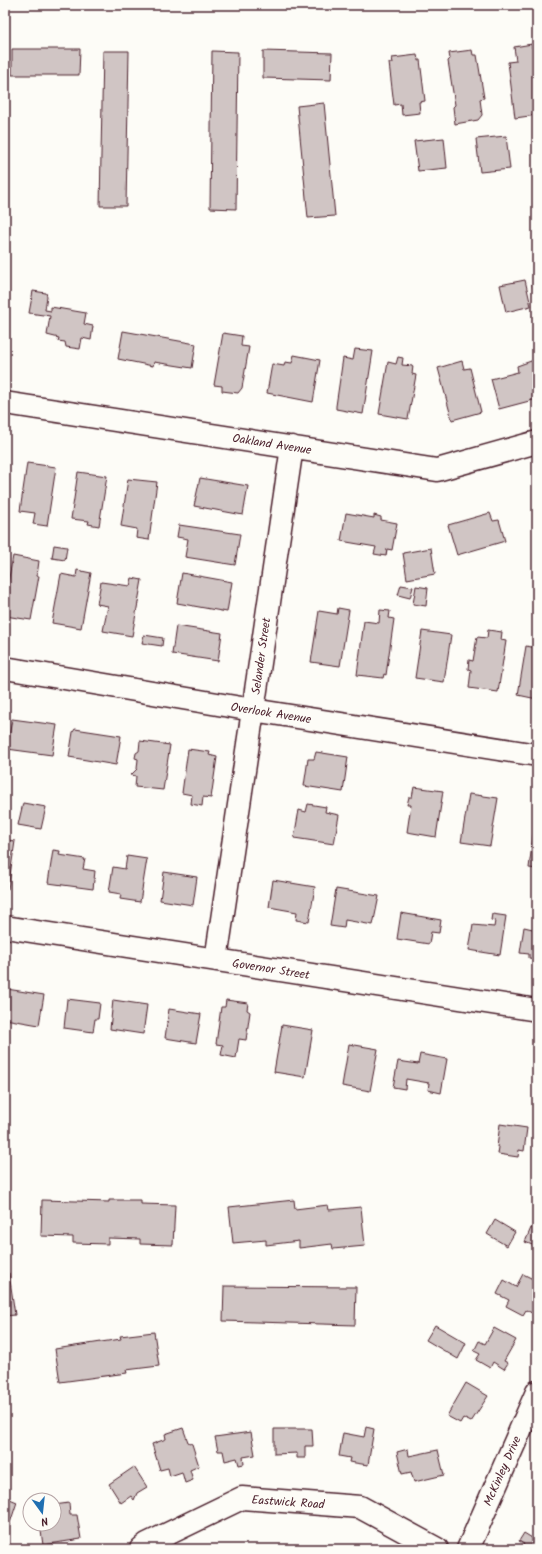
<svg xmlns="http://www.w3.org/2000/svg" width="542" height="1554" font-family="Kalam,sans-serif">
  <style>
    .building { fill: #d0c5c4; stroke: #4a1f2b }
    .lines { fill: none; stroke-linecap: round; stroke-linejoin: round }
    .minor-casing { stroke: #4a1f2b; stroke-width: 25 }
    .minor { stroke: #fdfcf7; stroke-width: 22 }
    .labels { text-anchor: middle; stroke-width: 3; stroke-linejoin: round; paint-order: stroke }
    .street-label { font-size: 12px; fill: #4a1f2b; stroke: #fdfcf7 }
  </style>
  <rect width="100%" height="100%" fill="#fdfcf7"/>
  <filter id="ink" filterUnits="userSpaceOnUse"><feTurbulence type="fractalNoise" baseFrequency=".025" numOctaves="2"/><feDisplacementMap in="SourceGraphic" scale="8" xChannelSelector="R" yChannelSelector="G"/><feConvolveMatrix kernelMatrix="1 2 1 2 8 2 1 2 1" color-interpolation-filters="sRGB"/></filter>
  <g filter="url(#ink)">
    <!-- building -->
    <path class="building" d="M 532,44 L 532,48 L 537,47 L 537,115 L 515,118 L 508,62 L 516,61 L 514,47 Z
      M 12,49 L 80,49 L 79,75 L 12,75 Z
      M 472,50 L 473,55 L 477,55 L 484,98 L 480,99 L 482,115 L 478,120 L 455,124 L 453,107 L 455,105 L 448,61 L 450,59 L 449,53 Z
      M 103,51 L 129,51 L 126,206 L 100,206 Z
      M 212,51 L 238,52 L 236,209 L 210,208 Z
      M 263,51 L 332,53 L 331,80 L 263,78 Z
      M 417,55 L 418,60 L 420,60 L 425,101 L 419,102 L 420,113 L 402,115 L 401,104 L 394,105 L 389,63 L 393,63 L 392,58 Z
      M 324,103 L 335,216 L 308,218 L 297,106 Z
      M 506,136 L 510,169 L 480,172 L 476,139 Z
      M 444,138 L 447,168 L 418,171 L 414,141 Z
      M 537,276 L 537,302 L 532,284 L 534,283 L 532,277 Z
      M 525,280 L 531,306 L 506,312 L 500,285 Z
      M 33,291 L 46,293 L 47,296 L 45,310 L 51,311 L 51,307 L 86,313 L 84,324 L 93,326 L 91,340 L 82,338 L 80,349 L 66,347 L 65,342 L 58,341 L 59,338 L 47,335 L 50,316 L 29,313 Z
      M 123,331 L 196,344 L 192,368 L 154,362 L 153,366 L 118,359 Z
      M 223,333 L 242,336 L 241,346 L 249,347 L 242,388 L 238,393 L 222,391 L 222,386 L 214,385 Z
      M 355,349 L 373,351 L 363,414 L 336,409 L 336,406 L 343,358 L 353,360 Z
      M 294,355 L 320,360 L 313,402 L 267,393 L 272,364 L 284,366 L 285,362 L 292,363 Z
      M 398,357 L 403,358 L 402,365 L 413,366 L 412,374 L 416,375 L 408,419 L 379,414 L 388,362 L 396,364 Z
      M 534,360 L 537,367 L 537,399 L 499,409 L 491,379 L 518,372 L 517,366 Z
      M 462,361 L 464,369 L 470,368 L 481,412 L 452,420 L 438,368 Z
      M 27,463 L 56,467 L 47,526 L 33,524 L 35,513 L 20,511 Z
      M 78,472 L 107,476 L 99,526 L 88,524 L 89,521 L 71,519 Z
      M 200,478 L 248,486 L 243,515 L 194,506 Z
      M 128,479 L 157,482 L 149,540 L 136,538 L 137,529 L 121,526 Z
      M 346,513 L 374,518 L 374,515 L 381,517 L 381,520 L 397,523 L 392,550 L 387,549 L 386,556 L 374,554 L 376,547 L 341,541 Z
      M 490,513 L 493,521 L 499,520 L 505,541 L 457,555 L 448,525 Z
      M 179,525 L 240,534 L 235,565 L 185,557 L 188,539 L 177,537 Z
      M 54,545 L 67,547 L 65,560 L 52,558 Z
      M 431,548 L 435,574 L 407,579 L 403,553 Z
      M 13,556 L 39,561 L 37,576 L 39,576 L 31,620 L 5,616 L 5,599 Z
      M 77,570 L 91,573 L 81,628 L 52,623 L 61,574 L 76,577 Z
      M 182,573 L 232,582 L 227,612 L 177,603 Z
      M 132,578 L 142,580 L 132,636 L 103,631 L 108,606 L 97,604 L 101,582 L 130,586 Z
      M 401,585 L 413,587 L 410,598 L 398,595 Z
      M 416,586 L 428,588 L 426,606 L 413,604 Z
      M 338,608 L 349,610 L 340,666 L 311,662 L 319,611 L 337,614 Z
      M 380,610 L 390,611 L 389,618 L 394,619 L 386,675 L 384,674 L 383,678 L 357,675 L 364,621 L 379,623 Z
      M 176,626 L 222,633 L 218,661 L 172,654 Z
      M 488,630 L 502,632 L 501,640 L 506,641 L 498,692 L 469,688 L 471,670 L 468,669 L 469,660 L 473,661 L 477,637 L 487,638 Z
      M 422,631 L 451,635 L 444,682 L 415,678 Z
      M 144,635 L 163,638 L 162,646 L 142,643 Z
      M 526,646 L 537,648 L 537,699 L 518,695 Z
      M 12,719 L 57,725 L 52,755 L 7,749 Z
      M 75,729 L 121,736 L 116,765 L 69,757 L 73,732 Z
      M 140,741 L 170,745 L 163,790 L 135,787 L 136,776 L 131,775 L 137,769 L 138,759 L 135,758 L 136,753 L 139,751 Z
      M 188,749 L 210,752 L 209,755 L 217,757 L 211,798 L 203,797 L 202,806 L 191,804 L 192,795 L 182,793 Z
      M 316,752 L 348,757 L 343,792 L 304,786 L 308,759 L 314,759 Z
      M 414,787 L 443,791 L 436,837 L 407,832 L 411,805 L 407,805 L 409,797 L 412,797 Z
      M 469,794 L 498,798 L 490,846 L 461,842 Z
      M 23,803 L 46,807 L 41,829 L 18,825 Z
      M 308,804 L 326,807 L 325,812 L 339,815 L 334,844 L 294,838 L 299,810 L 306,812 Z
      M 537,806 L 537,869 L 529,868 Z
      M 5,837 L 7,837 L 7,840 L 15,841 L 8,889 L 5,889 Z
      M 53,850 L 60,851 L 59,855 L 85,859 L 83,869 L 95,871 L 93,889 L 48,883 Z
      M 127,856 L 147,859 L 140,902 L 120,899 L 121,894 L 109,892 L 113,867 L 125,869 Z
      M 164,872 L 197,877 L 193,905 L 160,900 Z
      M 273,880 L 315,887 L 309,922 L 296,920 L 297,912 L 269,907 Z
      M 336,889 L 379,896 L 373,925 L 345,920 L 344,928 L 330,926 Z
      M 401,913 L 441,920 L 439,933 L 431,932 L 429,944 L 397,939 Z
      M 492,914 L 506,916 L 500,955 L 469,950 L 473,925 L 494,927 L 495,921 L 491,920 Z
      M 524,927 L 537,930 L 536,959 L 529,958 L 529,954 L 520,953 Z
      M 7,989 L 44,995 L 39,1025 L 5,1019 Z
      M 67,999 L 100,1003 L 98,1019 L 95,1019 L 93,1032 L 64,1028 Z
      M 113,1000 L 147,1005 L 143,1034 L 110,1029 Z
      M 226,1000 L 248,1003 L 247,1010 L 250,1012 L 246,1040 L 239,1039 L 236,1058 L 221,1055 L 223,1045 L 216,1044 L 221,1007 L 225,1007 Z
      M 169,1009 L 201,1014 L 196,1043 L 165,1038 Z
      M 282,1025 L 313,1030 L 305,1077 L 274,1072 Z
      M 349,1044 L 378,1049 L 370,1091 L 342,1086 Z
      M 420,1054 L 447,1059 L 441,1093 L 428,1090 L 429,1083 L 406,1079 L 405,1089 L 393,1087 L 398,1061 L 418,1064 Z
      M 500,1124 L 527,1128 L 524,1151 L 519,1150 L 518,1157 L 498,1154 L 499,1147 L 497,1147 Z
      M 42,1200 L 109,1202 L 109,1200 L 141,1200 L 141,1204 L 175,1205 L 173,1245 L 140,1244 L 140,1239 L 108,1238 L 108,1244 L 73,1243 L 73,1237 L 41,1236 Z
      M 294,1200 L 295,1209 L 328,1205 L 329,1210 L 361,1207 L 365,1246 L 333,1249 L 332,1244 L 299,1248 L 299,1241 L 266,1245 L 266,1240 L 233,1243 L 229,1207 Z
      M 495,1220 L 515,1232 L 507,1246 L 487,1234 Z
      M 531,1228 L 537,1231 L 537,1247 L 525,1242 Z
      M 5,1273 L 9,1273 L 15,1315 L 5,1316 Z
      M 523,1274 L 537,1281 L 537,1303 L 532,1313 L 526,1310 L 523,1315 L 506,1306 L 509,1300 L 497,1294 L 504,1280 L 516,1287 Z
      M 224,1286 L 356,1287 L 355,1325 L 223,1321 Z
      M 435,1325 L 466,1343 L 458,1359 L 426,1340 Z
      M 494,1328 L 516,1340 L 504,1361 L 508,1363 L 504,1369 L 493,1362 L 490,1368 L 476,1360 L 480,1354 L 474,1351 L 479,1341 L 485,1344 Z
      M 154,1332 L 159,1366 L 126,1370 L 127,1373 L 60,1382 L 55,1349 L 121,1339 L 120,1336 Z
      M 466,1383 L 488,1396 L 471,1422 L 463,1418 L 460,1423 L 447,1416 Z
      M 366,1427 L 374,1429 L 368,1465 L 349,1462 L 350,1458 L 339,1456 L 343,1433 L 364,1437 Z
      M 183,1428 L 188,1442 L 192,1444 L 199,1466 L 190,1470 L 193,1480 L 185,1483 L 182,1472 L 170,1476 L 168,1468 L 160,1470 L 152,1444 L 166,1439 L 165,1434 Z
      M 274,1429 L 312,1429 L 313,1446 L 305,1446 L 305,1458 L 297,1458 L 297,1453 L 274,1454 Z
      M 251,1432 L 255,1455 L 243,1457 L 244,1464 L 239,1465 L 237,1458 L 225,1461 L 223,1451 L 218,1451 L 215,1437 Z
      M 408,1449 L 409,1456 L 438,1450 L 444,1475 L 414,1482 L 411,1472 L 402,1474 L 397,1452 Z
      M 134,1467 L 147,1487 L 137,1493 L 134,1500 L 131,1496 L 121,1503 L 109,1484 Z
      M 5,1497 L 17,1502 L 9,1526 L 5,1524 Z
      M 69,1503 L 70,1515 L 77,1515 L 81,1539 L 43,1545 L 40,1524 L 54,1524 L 54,1505 Z
      M 524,1533 L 537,1541 L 537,1549 L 521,1549 L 524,1544 L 519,1541 Z"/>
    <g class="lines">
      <!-- minor casing -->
      <g class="minor-casing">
        <path id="minor" d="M 5,403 L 437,470 L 537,442
          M 5,668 L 253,710 L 537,755
          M 5,927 L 537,1010
          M 216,960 L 292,447
          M 141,1549 L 147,1544 L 242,1498 L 360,1507 L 437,1549
          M 468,1549 L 537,1392"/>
      </g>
      <!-- minor -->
      <use href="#minor" class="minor"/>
    </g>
  </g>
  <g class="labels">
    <!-- street labels -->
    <g class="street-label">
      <text transform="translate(272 444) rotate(9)" y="4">Oakland Avenue</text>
      <text transform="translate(261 656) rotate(-82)" y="4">Selander Street</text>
      <text transform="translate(271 713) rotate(9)" y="4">Overlook Avenue</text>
      <text transform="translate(271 969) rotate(9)" y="4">Governor Street</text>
      <text transform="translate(502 1471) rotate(-66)" y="4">McKinley Drive</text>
      <text transform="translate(288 1502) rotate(4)" y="4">Eastwick Road</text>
    </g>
  </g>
  <!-- margin -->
  <rect width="542" height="1554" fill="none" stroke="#fdfcf7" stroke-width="20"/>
  <rect x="10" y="10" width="522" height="1534" fill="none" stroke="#4a1f2b" stroke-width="1.5" filter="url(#ink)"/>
  <!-- north arrow -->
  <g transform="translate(42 1512) rotate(165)"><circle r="19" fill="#fdfcf7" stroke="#b5a4a5"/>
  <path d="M0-3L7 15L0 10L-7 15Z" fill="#1f6fb2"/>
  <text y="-6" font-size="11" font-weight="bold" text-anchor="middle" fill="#4a1f2b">N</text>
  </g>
</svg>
